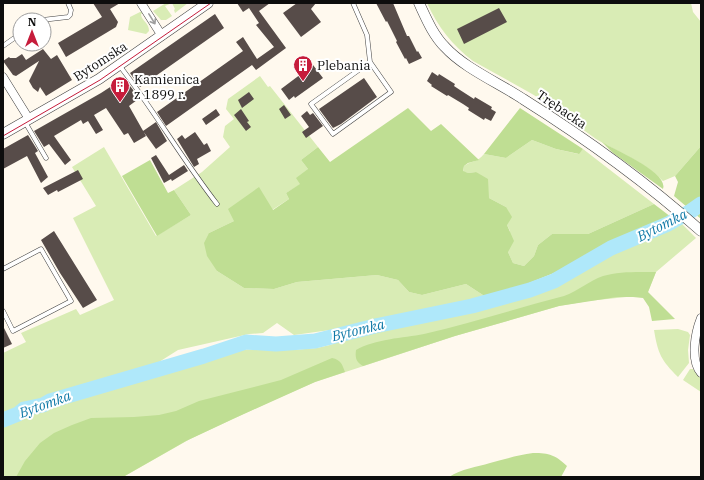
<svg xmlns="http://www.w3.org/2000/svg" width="704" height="480" font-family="'IBM Plex Serif',serif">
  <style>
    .green { fill: #d9ecb5 }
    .forest { fill: #bfde93 }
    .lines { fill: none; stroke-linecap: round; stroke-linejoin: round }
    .river { stroke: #afe8fa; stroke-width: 15 }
    .building { fill: #574c49 }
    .service-casing { stroke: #404040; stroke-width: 5 }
    .minor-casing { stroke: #404040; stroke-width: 9 }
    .tertiary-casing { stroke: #404040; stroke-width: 11 }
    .service { stroke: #fff; stroke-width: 4 }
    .minor { stroke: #fff; stroke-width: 8 }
    .tertiary { stroke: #fff; stroke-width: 10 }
    .tram { stroke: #c61c3b; stroke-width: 1 }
    .oneway { stroke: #9e9e9e }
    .labels { text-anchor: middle; stroke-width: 4; stroke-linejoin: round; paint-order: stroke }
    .street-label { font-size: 13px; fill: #0d0d0d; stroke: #fff }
    .poi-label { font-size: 13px; fill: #0d0d0d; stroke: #fff; text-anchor: start }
    .water-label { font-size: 14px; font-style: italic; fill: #0f79a7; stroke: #fff }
  </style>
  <rect width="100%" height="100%" fill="#fff9ee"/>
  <!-- green -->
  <path class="green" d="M 166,3 L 188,3 L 175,13 L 174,10 L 175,9 L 172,3 L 165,6 L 172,16 L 166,20 L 161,20 L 153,11 Z
    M 427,3 L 691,3 L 693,12 L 701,22 L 701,146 L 675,176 L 663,181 C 644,161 619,153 596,139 C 581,129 567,116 552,106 C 527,90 499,76 473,61 C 452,45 438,27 427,3 Z
    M 142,11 L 143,13 L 141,14 C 141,21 149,22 149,31 L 146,34 L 128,30 L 130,17 Z
    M 260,76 L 268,87 L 270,86 L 318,147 L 301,160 L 308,169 L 301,184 L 286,193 L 289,199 L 272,210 L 234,221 L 209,233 L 217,271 L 244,288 L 274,289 L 297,282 L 377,275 L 398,280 L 409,292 L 422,295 L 466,284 L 486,297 L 359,326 L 294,335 L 277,323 L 263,333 L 249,334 L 178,350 L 159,362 L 110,381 L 84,388 L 59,392 L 3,413 L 3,353 L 26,342 L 21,333 L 76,309 L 80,315 L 114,300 L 73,218 L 96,206 L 72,167 L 104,147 L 156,236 L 191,215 L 174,190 L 202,172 L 230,147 L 223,137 L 225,126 L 234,119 L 226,109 L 228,99 Z
    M 532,140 L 556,149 L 578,154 L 583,149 L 654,204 L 588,234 L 552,234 L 538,245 L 534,256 L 524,266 L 513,263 L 508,252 L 510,231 L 507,225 L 506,207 L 489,198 L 476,172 L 468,173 L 463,172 L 464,166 C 472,160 477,163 484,154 L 506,158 Z
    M 680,222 L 696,238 L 656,272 L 648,292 L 636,296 L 588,301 L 559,306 L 455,336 L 315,382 L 274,400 L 190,439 L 123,477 L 3,477 L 3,426 L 52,406 L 237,350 L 263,349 L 293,350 L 317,348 L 330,345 L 359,335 L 440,319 L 506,301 L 546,287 L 612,251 L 642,240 Z
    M 678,329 L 688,332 L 690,335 L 688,350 L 689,363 L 678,377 C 661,360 658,354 654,330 Z
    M 690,369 L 693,369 L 701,379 L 701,392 L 683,380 Z"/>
  <!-- forest -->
  <path class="forest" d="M 408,108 L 431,131 L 441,124 L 479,160 L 468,163 L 464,166 L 463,171 L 468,173 L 476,172 L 488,179 L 489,198 L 506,207 L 512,217 L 507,225 L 514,241 L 508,252 L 513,263 L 524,266 L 534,256 L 538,245 L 552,234 L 588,234 L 654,204 L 671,217 L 604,247 L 554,273 L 519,287 L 486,297 L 466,284 L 422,295 L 409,292 L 398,280 L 377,275 L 297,282 L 274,289 L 244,288 L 217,271 L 207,256 L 204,243 L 209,233 L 234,221 L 228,209 L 259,187 L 273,210 L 289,199 L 286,193 L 300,184 L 296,178 L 308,169 L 301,160 L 318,147 L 330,162 Z
    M 520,108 L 583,149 L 579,154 L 556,149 L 532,140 L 506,158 L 484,154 Z
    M 602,142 C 614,150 669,172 663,189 L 613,153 Z
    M 701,146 L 701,219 L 674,196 L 678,182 L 675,176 Z
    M 150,160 L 168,193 L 174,190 L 191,215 L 157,236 L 122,176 Z
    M 656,272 L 648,292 L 675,319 L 652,321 L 649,307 L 643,298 L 633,297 L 617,297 L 559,306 L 455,336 L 363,366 C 356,362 355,358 356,350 C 375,339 403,338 424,334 C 472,323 517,308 564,296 C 578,291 589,281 603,276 C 619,271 639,272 656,272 Z
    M 332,358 C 341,360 342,364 345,372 L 315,382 L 235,418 L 186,441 L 123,477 L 16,477 L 25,461 L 40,443 L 54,433 L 72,425 L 91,418 L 134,417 L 159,415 L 176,411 L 199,401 L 281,380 Z
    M 533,453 C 550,453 555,455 567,466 L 561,477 L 449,477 C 461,469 477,467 490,463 C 505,459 518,455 533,453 Z"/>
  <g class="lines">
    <!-- river -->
    <path class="river" d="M 3,420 L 18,414 L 24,409 L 43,405 L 50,401 L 204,356 L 246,342 L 276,344 L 315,341 L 375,326 L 472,306 L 530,290 L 554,281 L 611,248 L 668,224 L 691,211 L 701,204"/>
  </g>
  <!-- building -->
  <path class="building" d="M 93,3 L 120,3 L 110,9 L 118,22 L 116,27 L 66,57 L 58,43 L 102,17 Z
    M 237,3 L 270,3 L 259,11 L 286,48 L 256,70 L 252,65 L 166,126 L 157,112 L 243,51 L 236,42 L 243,37 L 257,59 L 274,47 L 256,25 L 259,23 L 249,8 L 243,12 Z
    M 297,3 L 316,3 L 311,9 L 321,22 L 301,37 L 283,13 Z
    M 376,3 L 393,3 L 407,36 L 409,36 L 417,52 L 418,51 L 422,58 L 409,64 L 406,58 L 405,59 L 396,42 L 397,41 L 387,21 L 386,22 Z
    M 499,8 L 507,22 L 464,44 L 457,29 Z
    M 215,14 L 224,28 L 140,87 L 130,73 Z
    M 43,49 L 51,59 L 57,55 L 72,80 L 46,96 L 40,87 L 38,92 L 33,88 L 29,81 L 39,61 L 16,76 L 13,75 L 3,61 L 9,57 L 10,58 L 16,58 L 22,54 L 26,60 Z
    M 313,65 L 323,78 L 295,98 L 294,96 L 289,100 L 281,89 Z
    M 432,72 L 438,76 L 439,74 L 455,84 L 454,86 L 460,90 L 474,99 L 475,97 L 492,107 L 491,109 L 496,112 L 491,121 L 485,118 L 484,120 L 468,110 L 469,108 L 463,104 L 448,95 L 447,96 L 431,86 L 432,85 L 427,81 Z
    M 364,78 L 377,97 L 341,124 L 333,128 L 319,109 Z
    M 121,80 L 126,81 L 134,91 L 132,92 L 137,100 L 129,106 L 146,136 L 134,143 L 128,133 L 124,135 L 106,108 L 94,115 L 103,130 L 96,134 L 88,121 L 83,124 L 81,120 L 54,136 L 71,160 L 65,165 L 49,144 L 44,147 L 34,131 L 101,93 Z
    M 249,92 L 254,99 L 242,108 L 238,100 Z
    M 284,105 L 291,115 L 285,119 L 279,109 Z
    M 216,109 L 220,115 L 206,125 L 202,119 Z
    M 241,109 L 249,121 L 247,122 L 251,127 L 246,131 L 234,115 Z
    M 307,111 L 310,115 L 313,113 L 323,126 L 306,138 L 302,132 L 309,127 L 301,116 Z
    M 156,122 L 167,141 L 156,149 L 143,131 Z
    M 195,132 L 204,145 L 207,143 L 211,151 L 197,159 L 199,164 L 194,167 L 177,139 L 182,135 L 185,139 Z
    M 28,135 L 38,151 L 35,153 L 48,177 L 41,183 L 27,156 L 3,169 L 3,149 Z
    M 156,155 L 169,175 L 184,165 L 188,171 L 172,181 L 171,179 L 164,183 L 151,158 Z
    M 78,170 L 83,179 L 58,192 L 57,190 L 48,195 L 43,188 Z
    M 54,231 L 97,300 L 83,308 L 60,273 L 41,240 Z
    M 3,326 L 12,344 L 3,348 Z"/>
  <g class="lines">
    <!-- service casing -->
    <g class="service-casing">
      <path id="service" d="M 353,3 L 367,35 L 370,62 L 391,92 L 333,134 L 311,104 L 370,62
        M 42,20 L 68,17 L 70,15 L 71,10 L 68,3
        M 3,46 L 20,34
        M 119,65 C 154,110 182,159 217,204
        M 25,122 L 46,158
        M 3,269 L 41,249 L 71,301 L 13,331 L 3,311"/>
    </g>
    <!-- minor casing -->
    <g class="minor-casing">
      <path id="minor" d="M 141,3 L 162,36
        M 3,77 L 29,119
        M 701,318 C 695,333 690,360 701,373"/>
    </g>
    <!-- tertiary casing -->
    <g class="tertiary-casing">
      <path id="tertiary" d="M 419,3 C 426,18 433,35 445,47 C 464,68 499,83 523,99 C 585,138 646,182 701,231
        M 3,134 L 99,79 L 208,3"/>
    </g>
    <!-- service -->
    <use href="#service" class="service"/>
    <!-- minor -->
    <use href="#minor" class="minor"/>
    <!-- tertiary -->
    <use href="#tertiary" class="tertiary"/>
    <!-- tram -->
    <path class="tram" d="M 3,136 L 100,80 L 211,3"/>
  </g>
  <!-- one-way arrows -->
  <defs><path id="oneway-shaft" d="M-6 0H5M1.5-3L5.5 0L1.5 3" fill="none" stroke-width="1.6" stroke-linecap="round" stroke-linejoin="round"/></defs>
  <use class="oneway" href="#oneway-shaft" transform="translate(152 19) rotate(58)"/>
  <!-- icons -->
  <defs>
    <g id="building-pin" transform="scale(1)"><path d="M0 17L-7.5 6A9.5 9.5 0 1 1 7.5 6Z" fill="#c61c3b" stroke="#fff"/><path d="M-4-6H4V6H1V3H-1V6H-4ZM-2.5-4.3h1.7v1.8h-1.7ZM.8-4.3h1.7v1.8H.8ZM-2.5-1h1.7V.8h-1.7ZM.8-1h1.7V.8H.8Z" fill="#fff"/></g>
  </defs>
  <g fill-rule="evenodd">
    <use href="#building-pin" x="303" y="65"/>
    <use href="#building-pin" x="120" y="86"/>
  </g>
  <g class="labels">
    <!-- street labels -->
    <g class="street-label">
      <text transform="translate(100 61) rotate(-33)" y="5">Bytomska</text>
      <text transform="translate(562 109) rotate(34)" y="5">Trębacka</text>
    </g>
    <!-- poi labels -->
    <g class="poi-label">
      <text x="317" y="70">Plebania</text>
      <text x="134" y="84">Kamienica<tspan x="134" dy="15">z 1899 r.</tspan></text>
    </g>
    <!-- water labels -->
    <g class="water-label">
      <text transform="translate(662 225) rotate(-27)" y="5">Bytomka</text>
      <text transform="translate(358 330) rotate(-14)" y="5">Bytomka</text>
      <text transform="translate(45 404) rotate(-20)" y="5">Bytomka</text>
    </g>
  </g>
  <!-- border -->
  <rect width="704" height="480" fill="none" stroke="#0d0d0d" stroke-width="8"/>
  <!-- north arrow -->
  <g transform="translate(32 32)"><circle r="19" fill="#ffffff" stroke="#9e9e9e"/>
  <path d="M0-3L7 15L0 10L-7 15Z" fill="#c61c3b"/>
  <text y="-6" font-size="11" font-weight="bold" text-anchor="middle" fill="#0d0d0d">N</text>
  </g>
</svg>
